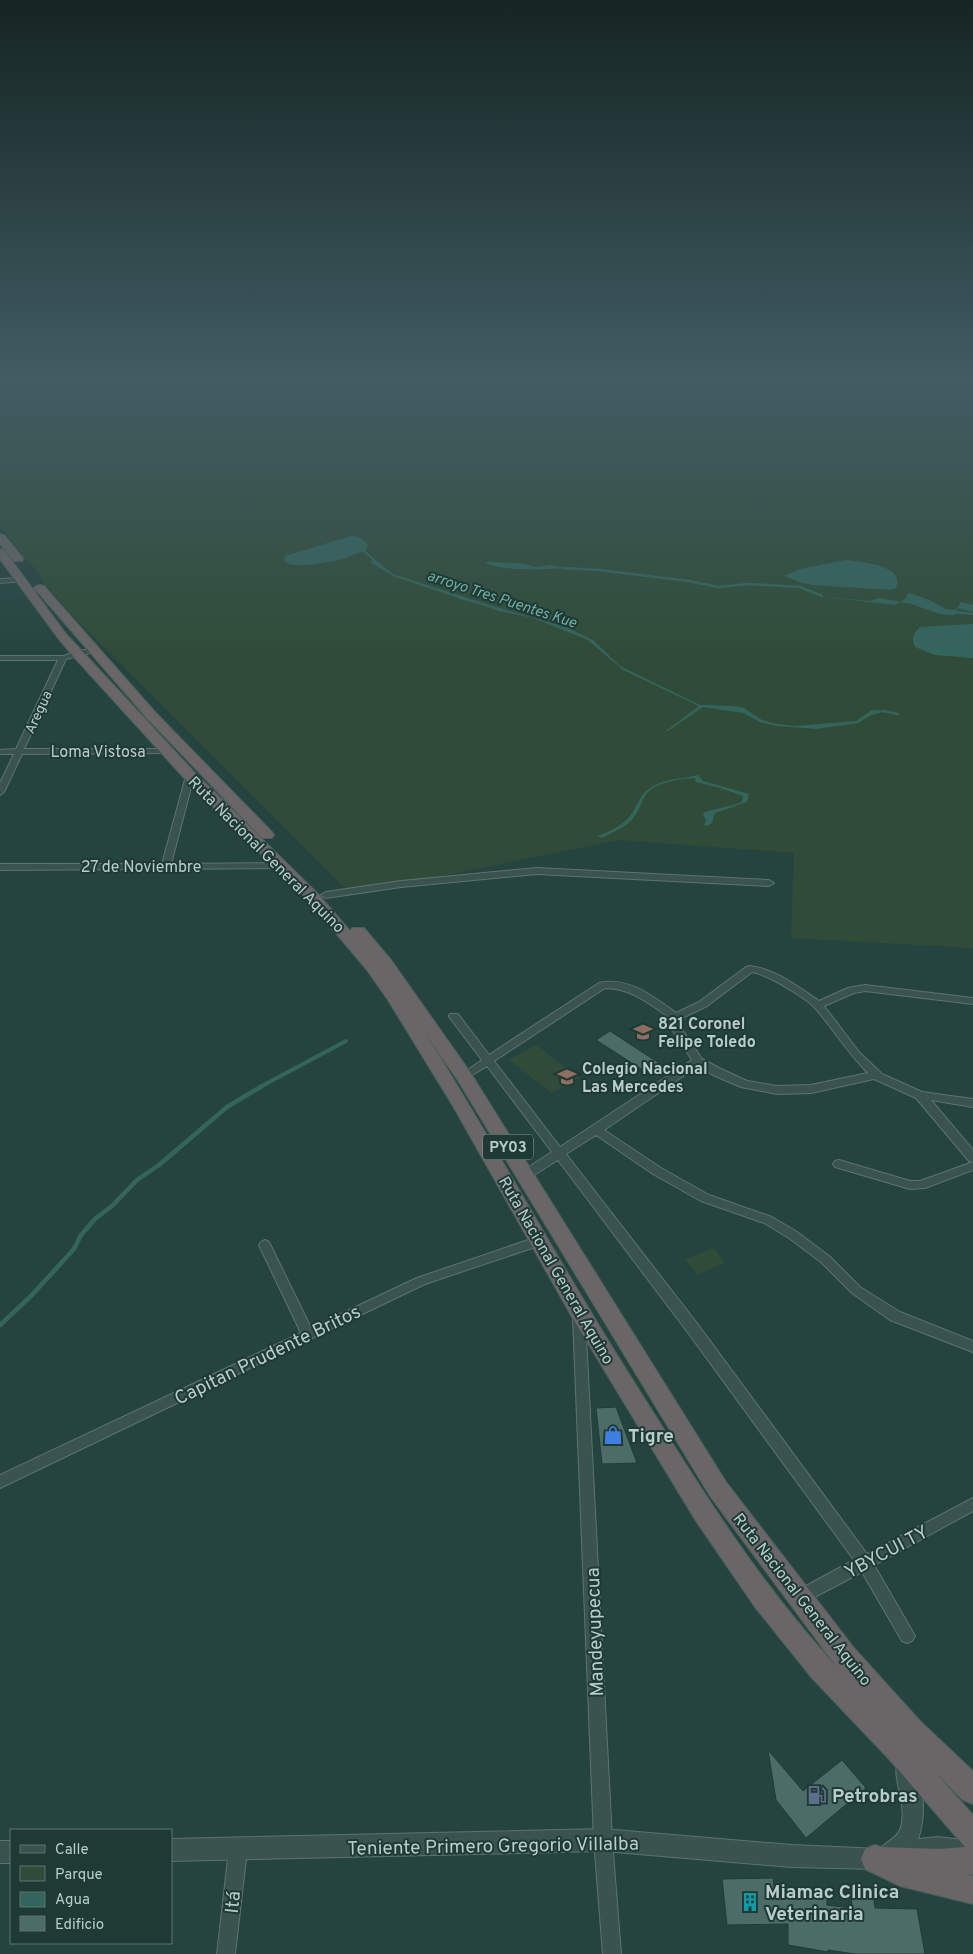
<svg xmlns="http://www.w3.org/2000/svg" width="973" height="1954" font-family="Overpass,sans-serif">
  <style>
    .green { fill: #304c38 }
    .water { fill: #34655d }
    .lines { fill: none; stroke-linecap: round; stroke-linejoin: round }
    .stream-far3 { stroke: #34655d; stroke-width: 2 }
    .stream-far2 { stroke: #34655d; stroke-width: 2.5 }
    .stream-far1 { stroke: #34655d; stroke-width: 4 }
    .stream { stroke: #34655d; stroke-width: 4.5 }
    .building { fill: #4c6c67; stroke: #213b37 }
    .minor-casing { stroke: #5c7470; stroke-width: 2 }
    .tertiary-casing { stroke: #5c7470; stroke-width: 2 }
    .trunk-casing { stroke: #48615d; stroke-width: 2 }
    .minor { fill: #3b534f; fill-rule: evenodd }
    .tertiary { fill: #3b534f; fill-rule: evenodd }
    .trunk { fill: #6a6566; fill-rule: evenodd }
    .labels { text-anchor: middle; stroke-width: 4; stroke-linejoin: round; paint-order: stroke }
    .far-street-label { font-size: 14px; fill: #b8cdca; stroke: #1f3935 }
    .far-water-label { font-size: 15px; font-style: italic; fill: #70ada2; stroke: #1f3935 }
    .shield { fill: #1f3935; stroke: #8aa19d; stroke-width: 1 }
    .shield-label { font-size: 15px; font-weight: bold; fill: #b8cdca }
    .street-label { font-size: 16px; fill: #b8cdca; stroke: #1f3935 }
    .poi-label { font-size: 16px; font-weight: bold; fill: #b8cdca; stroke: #1f3935; text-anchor: start }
    .near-street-label { font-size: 19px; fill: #b8cdca; stroke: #1f3935 }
    .near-poi-label { font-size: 19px; font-weight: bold; fill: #b8cdca; stroke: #1f3935; text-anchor: start }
  </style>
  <rect width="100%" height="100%" fill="#26443f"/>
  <!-- green -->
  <path class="green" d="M 0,381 L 973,381 L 973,948 L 791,938 L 794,853 L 620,840 L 351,894 L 72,615 L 48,587 L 43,583 C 40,574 31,561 22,557 L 21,553 L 0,525 Z
    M 536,1045 L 579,1078 L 552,1093 L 509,1060 Z
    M 714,1248 L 725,1263 L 697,1274 L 685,1259 Z"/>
  <!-- water -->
  <path class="water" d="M 351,536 C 359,536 363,539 368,544 L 366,551 C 358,552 351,556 343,559 C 331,562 292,570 284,561 L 285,556 Z
    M 376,560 L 393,574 L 468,598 L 464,600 L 393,576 L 370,562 Z
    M 846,560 C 861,562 906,565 896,588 L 891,590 L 813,585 L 802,583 L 784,576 L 800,569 Z
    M 486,562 L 520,563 L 536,567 L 551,565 L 563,568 C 542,570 507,571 487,564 Z
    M 910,593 L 929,600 L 946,609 L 956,610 L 961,602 L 973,605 L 973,612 L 958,608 L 957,610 L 961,612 C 941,624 909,595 895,605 L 817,596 L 870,601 L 879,598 L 901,602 L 906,598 L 907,594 Z
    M 473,600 L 568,628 L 593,640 L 620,666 L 700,705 L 734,706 L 744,708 L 762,720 L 777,724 L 796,726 L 856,721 L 872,710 L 888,711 L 871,715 L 858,723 L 816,729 L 776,726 L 760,722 L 743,713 L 703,707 L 668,731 L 666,731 L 699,706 L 623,670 L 588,640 L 533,618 L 499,611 L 470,601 Z
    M 973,624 L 973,658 L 935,655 L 915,647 C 911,638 913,634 920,627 Z
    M 698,775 L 703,781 L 749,794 L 747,802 L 715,813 L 712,823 L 707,826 L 704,825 L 706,820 L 703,814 L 705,812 L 737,804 L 742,802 L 743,796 L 720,788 L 696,782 L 695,778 C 679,779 654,782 645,796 C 641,802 639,811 634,817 C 627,827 613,832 602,838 L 597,836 C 609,832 622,826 630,816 C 639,805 639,794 653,786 C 667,778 684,779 698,775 Z"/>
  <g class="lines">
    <!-- stream-far3 -->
    <path class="stream-far3" d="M 364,551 L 375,561"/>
    <!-- stream-far2 -->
    <path class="stream-far2" d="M 373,560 L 377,563
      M 563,568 L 599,570 L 689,581 L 718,587 L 749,584 L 800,587 L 822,596
      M 461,598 L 476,602
      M 955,612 L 973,614
      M 883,711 L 898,714"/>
    <!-- stream-far1 -->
    <path class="stream-far1" d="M 260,1087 L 346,1041"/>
    <!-- stream -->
    <path class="stream" d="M 0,1325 L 31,1296 L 74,1249 L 81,1235 L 95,1219 L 112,1206 L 137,1180 L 159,1165 L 227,1107 L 262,1086"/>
  </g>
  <!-- building -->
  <path class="building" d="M 610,1031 L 665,1067 L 652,1076 L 596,1040 Z
    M 616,1407 L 637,1463 L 602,1464 L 596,1408 Z
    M 768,1750 L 803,1791 L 842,1760 L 866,1788 L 806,1838 L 776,1800 Z
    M 773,1878 L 774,1886 L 827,1894 L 827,1905 L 852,1908 L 851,1892 L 873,1892 L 875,1908 L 917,1909 L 925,1954 L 855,1954 L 828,1950 L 828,1952 L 788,1945 L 788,1924 L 727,1925 L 722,1879 Z"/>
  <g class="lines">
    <!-- minor casing -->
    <g class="minor-casing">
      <path id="minor" d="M 22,578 L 25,580 L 24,581 L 0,583 L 0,579 Z
        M 91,648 L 94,648 L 94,652 L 66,659 L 24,749 L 167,749 L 171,751 L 167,753 L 22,754 L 4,792 L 0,795 L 0,783 L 14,754 L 0,754 L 0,750 L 16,749 L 58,660 L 0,660 L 0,656 L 63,656 Z
        M 190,773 L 194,776 L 171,864 L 282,863 L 285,864 L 287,866 L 285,868 L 0,870 L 0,864 L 162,864 L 186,776 Z
        M 537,868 L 769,880 L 774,883 L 769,886 L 537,874 L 401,887 L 326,898 L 321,895 L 326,892 L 401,881 Z
        M 750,966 C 776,969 798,987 819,1001 L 848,988 L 865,985 L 973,998 L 973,1004 L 865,991 L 854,993 L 824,1006 L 859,1052 L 882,1074 L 922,1092 L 973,1099 L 973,1107 L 931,1100 L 973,1150 L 973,1170 L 925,1188 L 910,1189 L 835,1167 L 833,1164 L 835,1161 L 839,1160 L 910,1181 L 920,1181 L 973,1162 L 969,1161 L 916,1098 L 874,1079 L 811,1093 L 777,1094 L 741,1087 L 713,1075 L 698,1066 L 604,1130 L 661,1168 L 709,1195 L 772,1217 L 797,1232 L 829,1256 L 860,1287 L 900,1312 L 973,1341 L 973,1352 L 890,1320 L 852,1293 L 821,1262 L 789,1238 L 764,1223 L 701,1201 L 653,1174 L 596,1135 L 566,1154 L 699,1326 L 867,1554 L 973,1498 L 973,1511 L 874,1565 L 915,1636 L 912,1641 L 907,1643 L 902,1641 L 862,1572 L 805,1602 L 800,1604 L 795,1602 L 792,1597 L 795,1592 L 854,1560 L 689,1334 L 558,1160 L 529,1178 L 521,1178 L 519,1175 L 521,1172 L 552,1152 L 487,1066 L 464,1080 L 459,1076 L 482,1060 L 450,1018 L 449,1016 L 450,1014 L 458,1014 L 489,1055 L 599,983 C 628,976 654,997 676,1013 L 699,1002 L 746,967 ZM 752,972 C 766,974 807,998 816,1009 C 834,1030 848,1053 868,1073 L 811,1085 L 777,1086 L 747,1081 L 721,1069 L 702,1059 L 681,1028 L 680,1019 L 707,1006 ZM 605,988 C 631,988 650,1004 670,1018 L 671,1028 L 692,1060 L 560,1147 L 494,1061 Z
        M 540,1236 L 544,1238 L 546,1241 L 544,1244 L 425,1284 L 0,1488 L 0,1475 L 301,1333 L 259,1245 L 261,1242 L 265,1240 L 269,1242 L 311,1328 L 417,1278 Z
        M 579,1312 L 584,1313 L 585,1317 L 612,1840 L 621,1954 L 603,1954 L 594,1840 L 573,1317 L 574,1313 Z
        M 238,1841 L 244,1844 L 247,1850 L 235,1954 L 217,1954 L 229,1850 L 232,1844 Z"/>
    </g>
    <!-- tertiary casing -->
    <g class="tertiary-casing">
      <path id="tertiary" d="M 905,1758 L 912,1761 C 923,1786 927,1813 918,1839 L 937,1837 L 973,1841 L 973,1863 L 937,1859 L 908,1861 L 902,1858 L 889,1865 L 886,1863 L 877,1869 L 792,1867 L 603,1851 L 171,1861 L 171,1839 L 603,1829 L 792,1845 L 880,1849 C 886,1842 896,1839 900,1830 C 909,1807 891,1778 898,1761 Z
        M 0,1841 L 11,1841 L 11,1863 L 0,1863 Z"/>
    </g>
    <!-- trunk casing -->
    <g class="trunk-casing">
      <path id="trunk" d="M 0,534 L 4,535 L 22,557 L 23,559 L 22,561 L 14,561 L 0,544 Z
        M 0,549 L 4,550 L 66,634 L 82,651 L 195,773 L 318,894 L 350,931 L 352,928 L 364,928 L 391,960 L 470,1072 L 726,1482 L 854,1648 L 920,1721 L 973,1771 L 973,1804 L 963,1800 L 933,1770 L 973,1815 L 973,1874 L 967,1874 L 973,1876 L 973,1904 L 900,1886 L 865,1869 L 861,1859 L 865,1849 L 875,1845 L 881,1847 L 940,1849 L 965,1847 L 889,1759 L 812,1678 L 755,1607 L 696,1521 L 572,1317 L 453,1106 L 388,1000 L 367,970 L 308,900 L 185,779 L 74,657 L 58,638 L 0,559 ZM 425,1033 L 457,1079 L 710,1496 L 836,1666 L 849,1680 C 774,1602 715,1512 658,1420 C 634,1382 609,1343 586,1304 C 532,1214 481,1122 425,1033 Z
        M 40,585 L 44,586 L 155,712 L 272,832 L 274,835 L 272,838 L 262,838 L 146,717 L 36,590 L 34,588 L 36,586 Z"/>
    </g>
    <!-- minor -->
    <use href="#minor" class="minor"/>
    <!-- tertiary -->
    <use href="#tertiary" class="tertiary"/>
    <!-- trunk -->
    <use href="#trunk" class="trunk"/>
  </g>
  <!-- sky -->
  <linearGradient id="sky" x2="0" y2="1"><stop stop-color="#152523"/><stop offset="0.58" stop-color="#415c63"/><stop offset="1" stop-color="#415c63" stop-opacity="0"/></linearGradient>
  <rect width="973" height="655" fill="url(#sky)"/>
  <!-- icons -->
  <defs>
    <g id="school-bare" transform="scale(1.5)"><path d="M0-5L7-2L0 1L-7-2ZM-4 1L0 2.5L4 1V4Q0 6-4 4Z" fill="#8d6e63" stroke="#1f3935" stroke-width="2.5" paint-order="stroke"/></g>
    <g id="shop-bare" transform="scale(1.5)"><path d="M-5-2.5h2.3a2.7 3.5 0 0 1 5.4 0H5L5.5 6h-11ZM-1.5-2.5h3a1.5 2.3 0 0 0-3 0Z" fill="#3f7fe0" stroke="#1f3935" stroke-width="2.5" paint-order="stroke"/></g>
    <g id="fuel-bare" transform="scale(1.5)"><path d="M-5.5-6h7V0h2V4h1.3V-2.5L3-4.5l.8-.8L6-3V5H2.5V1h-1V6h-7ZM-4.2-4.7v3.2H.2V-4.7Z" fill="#5c6f8a" stroke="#1f3935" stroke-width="2.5" paint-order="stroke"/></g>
    <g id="building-bare" transform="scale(1.5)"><path d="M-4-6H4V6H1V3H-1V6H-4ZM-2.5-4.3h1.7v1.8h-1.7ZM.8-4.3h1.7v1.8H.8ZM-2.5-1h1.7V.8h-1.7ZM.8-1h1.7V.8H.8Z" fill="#0f9aa8" stroke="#1f3935" stroke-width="2.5" paint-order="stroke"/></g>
  </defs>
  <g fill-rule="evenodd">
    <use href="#school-bare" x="643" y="1032"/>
    <use href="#school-bare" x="567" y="1077"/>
    <use href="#shop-bare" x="613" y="1435"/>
    <use href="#fuel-bare" x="817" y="1795"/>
    <use href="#building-bare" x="750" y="1902"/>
  </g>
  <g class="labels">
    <!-- far-street labels -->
    <g class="far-street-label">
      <text transform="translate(38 712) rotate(-65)" y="5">Aregua</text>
    </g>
    <!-- far-water labels -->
    <g class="far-water-label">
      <text transform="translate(502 599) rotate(18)" y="5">arroyo Tres Puentes Kue</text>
    </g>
    <!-- shield labels -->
    <rect class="shield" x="483" y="1134.5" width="50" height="25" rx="4"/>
    <g class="shield-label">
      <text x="508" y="1152">PY03</text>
    </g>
    <!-- street labels -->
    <g class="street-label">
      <text x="98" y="757">Loma Vistosa</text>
      <text transform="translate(267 854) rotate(45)" y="6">Ruta Nacional General Aquino</text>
      <text x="141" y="872">27 de Noviembre</text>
      <text transform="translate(557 1270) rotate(60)" y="6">Ruta Nacional General Aquino</text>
      <text transform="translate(803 1599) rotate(52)" y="6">Ruta Nacional General Aquino</text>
    </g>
    <!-- poi labels -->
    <g class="poi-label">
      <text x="658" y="1029">821 Coronel<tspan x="658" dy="18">Felipe Toledo</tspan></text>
      <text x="582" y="1074">Colegio Nacional<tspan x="582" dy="18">Las Mercedes</tspan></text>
    </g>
    <!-- near-street labels -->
    <g class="near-street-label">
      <text transform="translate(267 1354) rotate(-26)" y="7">Capitan Prudente Britos</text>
      <text transform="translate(886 1551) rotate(-28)" y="7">YBYCUI TY</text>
      <text transform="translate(594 1632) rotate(-92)" y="7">Mandeyupecua</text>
      <text transform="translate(493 1845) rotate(-1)" y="7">Teniente Primero Gregorio Villalba</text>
      <text transform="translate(232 1902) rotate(-84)" y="7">Itá</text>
    </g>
    <!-- near-poi labels -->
    <g class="near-poi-label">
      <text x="628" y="1442">Tigre</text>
      <text x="832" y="1802">Petrobras</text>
      <text x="765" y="1898">Miamac Clinica<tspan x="765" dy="22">Veterinaria</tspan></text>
    </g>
  </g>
  <!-- legend -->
  <rect x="10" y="1829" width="162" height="115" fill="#1f3935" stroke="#5c7471"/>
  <rect x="20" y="1845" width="25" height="8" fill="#3b534f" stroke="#5c7471"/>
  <text x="55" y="1854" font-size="15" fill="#b8cdca">Calle</text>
  <rect x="20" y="1866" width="25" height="15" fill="#304c38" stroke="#5c7471"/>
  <text x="55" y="1879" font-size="15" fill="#b8cdca">Parque</text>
  <rect x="20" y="1892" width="25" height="15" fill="#34655d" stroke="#5c7471"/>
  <text x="55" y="1904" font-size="15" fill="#b8cdca">Agua</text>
  <rect x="20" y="1916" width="25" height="15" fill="#4c6c67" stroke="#5c7471"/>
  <text x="55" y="1929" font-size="15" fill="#b8cdca">Edificio</text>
</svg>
